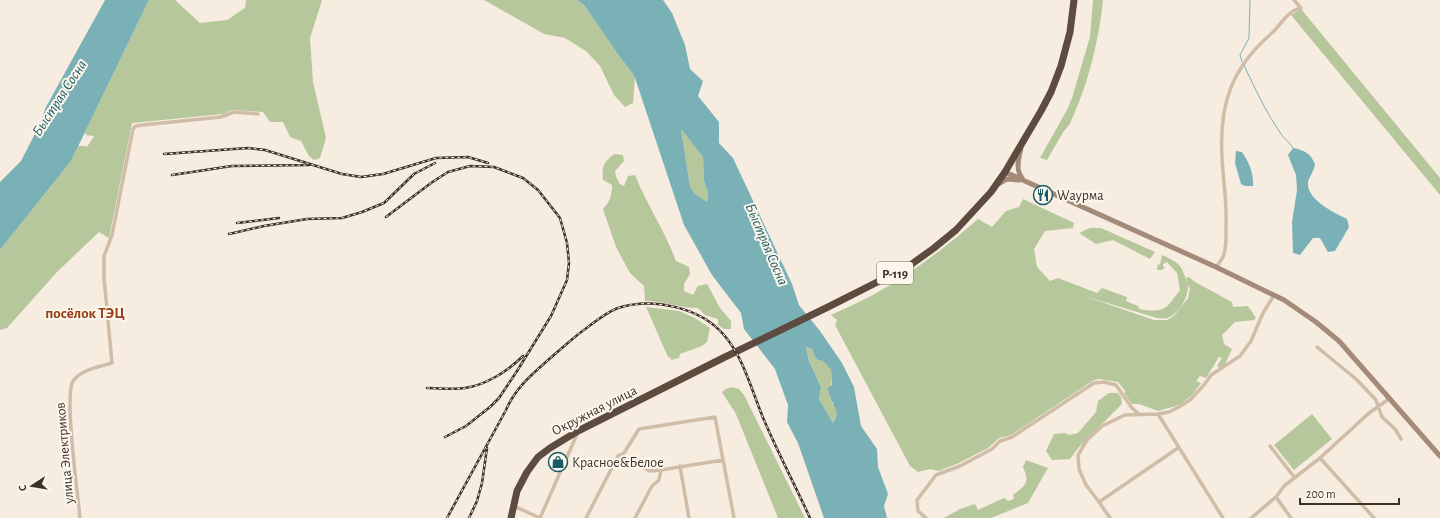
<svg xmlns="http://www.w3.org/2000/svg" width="1440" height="518" font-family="'Alegreya Sans',sans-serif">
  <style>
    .green { fill: #b6c79c; fill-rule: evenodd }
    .water { fill: #7ab1b7; fill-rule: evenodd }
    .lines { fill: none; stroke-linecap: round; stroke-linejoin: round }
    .stream { stroke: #7ab1b7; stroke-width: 1 }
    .street { stroke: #d0bda8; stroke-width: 3.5 }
    .secondary { stroke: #a48b79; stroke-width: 5 }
    .highway { stroke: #5e4b3f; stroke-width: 7 }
    .rail-casing { stroke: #3c3029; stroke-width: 2.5 }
    .rail { stroke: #fcf6ec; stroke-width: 1; stroke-dasharray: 3; stroke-linecap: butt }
    .labels { text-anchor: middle; stroke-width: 4; stroke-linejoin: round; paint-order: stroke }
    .shield { fill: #fcf6ec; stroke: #766b64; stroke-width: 1 }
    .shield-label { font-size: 13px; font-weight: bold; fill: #3c3029 }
    .poi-label { font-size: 14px; fill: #3c3029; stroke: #fcf6ec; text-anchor: start }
    .street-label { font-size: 14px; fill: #3c3029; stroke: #fcf6ec }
    .water-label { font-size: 15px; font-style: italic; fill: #195b64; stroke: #fcf6ec }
    .neighbourhood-label { font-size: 15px; font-weight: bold; fill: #963d17; stroke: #fcf6ec }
  </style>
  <rect width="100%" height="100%" fill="#f6ecdf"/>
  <!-- green -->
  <path class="green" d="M 149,0 L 175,0 L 200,23 L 227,20 L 245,8 L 246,0 L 322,0 L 310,38 L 313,82 L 326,138 L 320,158 L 314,160 L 309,156 L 301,141 L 290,137 L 283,122 L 270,122 L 263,112 L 232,110 L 223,114 L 132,123 L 109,238 L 99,232 L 57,272 L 7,328 L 0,330 L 0,250 L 71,161 L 78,146 L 85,146 L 87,147 L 94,136 L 86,135 L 85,132 Z
    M 484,0 L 577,0 L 584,5 L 617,53 L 635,75 L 633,103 L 625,107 L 614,95 L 600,66 L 586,51 L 565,38 L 544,34 Z
    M 1093,0 L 1103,0 C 1099,40 1088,85 1071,121 C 1070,125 1067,127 1064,131 C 1058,140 1053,150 1047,160 L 1040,158 L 1067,110 L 1072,98 L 1090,37 Z
    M 1301,9 L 1440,178 L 1440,195 L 1291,15 Z
    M 681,129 L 703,157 L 704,181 L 708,193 L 707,202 L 694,193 L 690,186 Z
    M 614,154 L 623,155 L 624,161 L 615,171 L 616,177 L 620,184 L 624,186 L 628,176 L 635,175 C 647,205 665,231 676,261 L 689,267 L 690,274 L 684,284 L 684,291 L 693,295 L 698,286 L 707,284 L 720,308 L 731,321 L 731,329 L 724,329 L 718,325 L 718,319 L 705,315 L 698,308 C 680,308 664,301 645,301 L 644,286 L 630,273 L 616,247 L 603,209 C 610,202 612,195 612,185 L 603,180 C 602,166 603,163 614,154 Z
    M 1023,199 L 1074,223 L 1073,228 L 1045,231 L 1034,249 L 1037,267 L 1050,281 L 1058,278 L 1097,293 L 1102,288 L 1127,297 L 1126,301 L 1138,306 L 1139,309 C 1165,313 1165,310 1180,290 L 1177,273 L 1167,262 L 1163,264 L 1163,266 L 1165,268 L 1162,270 L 1157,270 L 1158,264 L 1160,265 L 1162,255 C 1182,264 1181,265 1188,285 L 1186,278 L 1189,277 L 1195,282 L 1232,302 L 1233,307 L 1248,306 L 1256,318 L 1254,320 L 1235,322 L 1222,335 L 1224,344 L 1232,349 L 1225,364 L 1219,368 L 1217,366 L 1222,358 L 1219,357 L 1206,378 L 1200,376 L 1196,381 L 1201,383 L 1192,395 L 1181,404 L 1176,406 L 1158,411 L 1139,404 L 1132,404 L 1124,393 L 1126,392 L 1118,382 L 1100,379 L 1094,380 L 1011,435 L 999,438 L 988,448 L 959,463 L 939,471 L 930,469 L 918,472 L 910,466 L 835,325 L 837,320 L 831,315 C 843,309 856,304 867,298 C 907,277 944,249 978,219 L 992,227 L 1006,211 L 1019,207 ZM 1188,285 L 1190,288 L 1188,298 L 1174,316 L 1167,320 L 1154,320 L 1084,296 L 1157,318 C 1160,318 1164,319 1167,318 C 1179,315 1189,296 1188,285 Z
    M 1090,228 L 1101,228 L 1155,252 L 1150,259 L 1113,240 L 1096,244 L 1079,233 Z
    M 646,307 L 679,311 L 695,318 L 710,328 L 707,342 L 702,346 L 680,354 L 679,358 L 671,360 L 671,358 L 668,357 Z
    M 806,347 L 812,349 L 815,357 L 818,360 L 823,361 L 831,370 L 832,403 L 837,409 L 837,415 L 833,423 L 819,399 L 821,387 L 809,361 Z
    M 731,387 L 739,389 L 744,395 L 805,518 L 778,518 L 736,414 L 722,392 L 726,389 Z
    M 1109,393 L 1118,393 L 1121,397 L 1122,404 L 1079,447 L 1070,459 L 1052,460 L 1046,451 L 1054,434 L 1065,433 L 1069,435 L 1078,433 L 1096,412 L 1098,401 Z
    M 1312,414 L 1332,439 L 1294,470 L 1274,445 Z
    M 1026,460 L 1048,468 L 1028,503 L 991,518 L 944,518 L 960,509 L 975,504 L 978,510 L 1004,498 L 1008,501 L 1014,499 L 1013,495 C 1026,485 1030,483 1023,467 Z"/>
  <!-- water -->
  <path class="water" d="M 105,0 L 149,0 L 71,161 L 0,250 L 0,182 L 21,161 L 39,126 L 46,107 Z
    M 577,0 L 663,0 L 672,13 L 685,45 L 690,69 L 703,81 L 698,96 L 719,122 L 719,143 L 733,158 L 792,284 L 799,305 L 820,331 L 842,363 L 854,387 L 861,426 L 877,449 L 878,467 L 888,494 L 884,506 L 887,518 L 824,518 L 798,443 L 787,422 L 788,405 L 775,369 L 744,329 L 741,313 L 712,275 L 684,225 L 634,75 L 617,53 L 584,5 ZM 681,129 L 703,157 L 704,181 L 708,193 L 707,202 L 694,193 L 690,186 ZM 806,347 L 812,349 L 815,357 L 818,360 L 823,361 L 831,370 L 832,385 L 828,388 C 829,393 830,397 832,401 C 836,412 840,411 833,423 L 819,399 L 821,387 L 809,361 Z
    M 1293,148 C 1304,150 1312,154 1315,165 C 1314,170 1309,178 1308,182 C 1306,200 1335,213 1347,219 L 1349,227 L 1335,251 L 1328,252 L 1320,238 L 1313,238 L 1300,255 L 1293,253 L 1292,222 L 1297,190 L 1296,175 L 1288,155 Z
    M 1236,151 L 1242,152 C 1249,162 1254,174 1253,186 L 1245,186 L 1241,184 L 1235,163 Z"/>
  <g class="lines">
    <!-- stream -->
    <path class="stream" d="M 1242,62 L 1240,55 L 1249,38 L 1250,0
      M 1244,65 C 1255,89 1266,112 1281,134 C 1285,139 1289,142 1293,148"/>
    <!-- street -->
    <path class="street" d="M 1216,267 C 1218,264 1221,261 1223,257 C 1227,248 1226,234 1226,224 C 1227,202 1223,180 1222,157 C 1219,105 1231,68 1272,33 C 1280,26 1288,10 1301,8 L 1294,0
      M 1317,347 L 1356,379 L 1376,400 L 1382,417 L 1395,429 L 1401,439
      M 1158,414 L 1223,518
      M 1270,446 L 1295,478
      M 620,456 L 650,471 L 661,470
      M 1320,458 L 1374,518
      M 680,466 L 689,518
      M 1276,497 L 1291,518
      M 1099,502 L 1178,448
      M 514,506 L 540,518
      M 80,518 C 78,495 64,395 73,381 C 82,369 99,367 112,363 L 104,278 L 104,256 L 112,235 L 133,129 L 136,126 L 142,125 L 221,117 L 234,112 L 258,114
      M 540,518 L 578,432
      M 586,518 L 618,456 L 624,453 L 639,429 L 715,417 L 734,518
      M 635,518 L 652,486 L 659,480 L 661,470 L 723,460
      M 926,518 L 918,511 L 917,500 L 936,475 L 960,466 L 992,449 L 1000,441 L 1012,437 L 1094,383 L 1104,382 L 1116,385 L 1132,408 L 1140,415
      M 1110,518 L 1099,502 L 1086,485 L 1079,469 L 1078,455 L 1087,440 L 1102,426 L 1125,415 L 1158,414 L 1169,412 L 1179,407 L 1190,400 L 1204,385 L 1211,375 L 1240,356 L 1251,341 L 1263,313 L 1274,295
      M 1251,518 L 1276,497 L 1284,486 L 1320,458 L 1368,414 L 1390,398"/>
    <!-- secondary -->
    <path class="secondary" d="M 1021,148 C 1019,158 1015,169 1022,178
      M 1005,172 L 1216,267 L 1284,300 L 1316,322 L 1339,341 L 1440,456
      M 998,184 L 1007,179 L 1019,180"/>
    <!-- highway -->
    <path class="highway" d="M 511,518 L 517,491 L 527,472 L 538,457 L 550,448 L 578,431 L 723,358 L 828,307 L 909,266 L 934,248 L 956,230 L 991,192 L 1005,172 L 1041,111 L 1051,92 L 1061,66 L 1070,32 L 1074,0"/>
    <!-- rail casing -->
    <g class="rail-casing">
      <path id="rail" d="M 164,154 L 248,148 L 265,150 L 342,174 L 361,177 L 383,174 L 436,158 L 468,157 L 488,163
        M 172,175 L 232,166 L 309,165
        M 386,217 L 431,183 L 448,172 L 470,166 L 494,167 L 523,178 L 538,190 L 560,218 L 567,243 L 569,263 L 567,280 L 551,316 L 517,371 L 499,398 L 490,407 L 466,426 L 445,437
        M 237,223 L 279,218
        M 229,234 L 264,226 L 307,219 L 342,218 L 362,212 L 384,203 L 414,174 L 435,163
        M 427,388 C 439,388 453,390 465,388 C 486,385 508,371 523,356
        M 447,518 L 506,410 C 516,386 536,371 555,354 C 566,345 576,335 588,327 C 597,320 607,312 618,308 C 652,297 700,307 724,335 C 744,358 752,392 764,420 C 778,453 795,485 810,518
        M 469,518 L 477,501 L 482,483 L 487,448"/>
    </g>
    <!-- rail -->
    <use href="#rail" class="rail"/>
  </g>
  <!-- icons -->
  <defs>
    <g id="restaurant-ring" transform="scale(1)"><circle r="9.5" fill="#fcf6ec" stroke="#195b64" stroke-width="1.5"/><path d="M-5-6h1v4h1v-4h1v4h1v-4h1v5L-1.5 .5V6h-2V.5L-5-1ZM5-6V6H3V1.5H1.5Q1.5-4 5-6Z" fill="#195b64"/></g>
    <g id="shop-ring" transform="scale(1)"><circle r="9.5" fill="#fcf6ec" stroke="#195b64" stroke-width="1.5"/><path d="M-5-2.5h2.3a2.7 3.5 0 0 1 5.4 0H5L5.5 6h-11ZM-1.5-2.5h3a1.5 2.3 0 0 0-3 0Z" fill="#195b64"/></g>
  </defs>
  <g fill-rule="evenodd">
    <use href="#restaurant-ring" x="1043" y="195"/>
    <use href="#shop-ring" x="558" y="462"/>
  </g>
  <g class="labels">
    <!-- shield labels -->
    <rect class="shield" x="877" y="262" width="36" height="22" rx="3"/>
    <g class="shield-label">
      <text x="895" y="278">Р-119</text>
    </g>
    <!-- poi labels -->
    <g class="poi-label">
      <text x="1057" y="200">Wаурма</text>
      <text x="572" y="467">Красное&amp;Белое</text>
    </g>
    <!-- street labels -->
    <g class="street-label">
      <text transform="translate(594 410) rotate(-27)" y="5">Окружная улица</text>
      <text transform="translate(64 453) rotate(-95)" y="5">улица Электриков</text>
    </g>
    <!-- water labels -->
    <g class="water-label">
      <text transform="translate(59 98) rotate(-57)" y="5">Быстрая Сосна</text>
      <text transform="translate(767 244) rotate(67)" y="5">Быстрая Сосна</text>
    </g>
    <!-- neighbourhood labels -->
    <g class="neighbourhood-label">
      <text x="85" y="318">посёлок ТЭЦ</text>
    </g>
  </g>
  <!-- north arrow -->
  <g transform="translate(32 486) rotate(258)" stroke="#fcf6ec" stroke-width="3" paint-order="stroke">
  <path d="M0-3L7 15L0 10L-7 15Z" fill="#3c3029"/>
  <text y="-6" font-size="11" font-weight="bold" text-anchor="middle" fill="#3c3029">С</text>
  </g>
  <!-- scale -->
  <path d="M1300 498v6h99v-6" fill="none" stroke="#3c3029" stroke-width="2"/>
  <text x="1306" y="498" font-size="12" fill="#3c3029" stroke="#fcf6ec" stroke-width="3" paint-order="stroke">200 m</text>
</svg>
